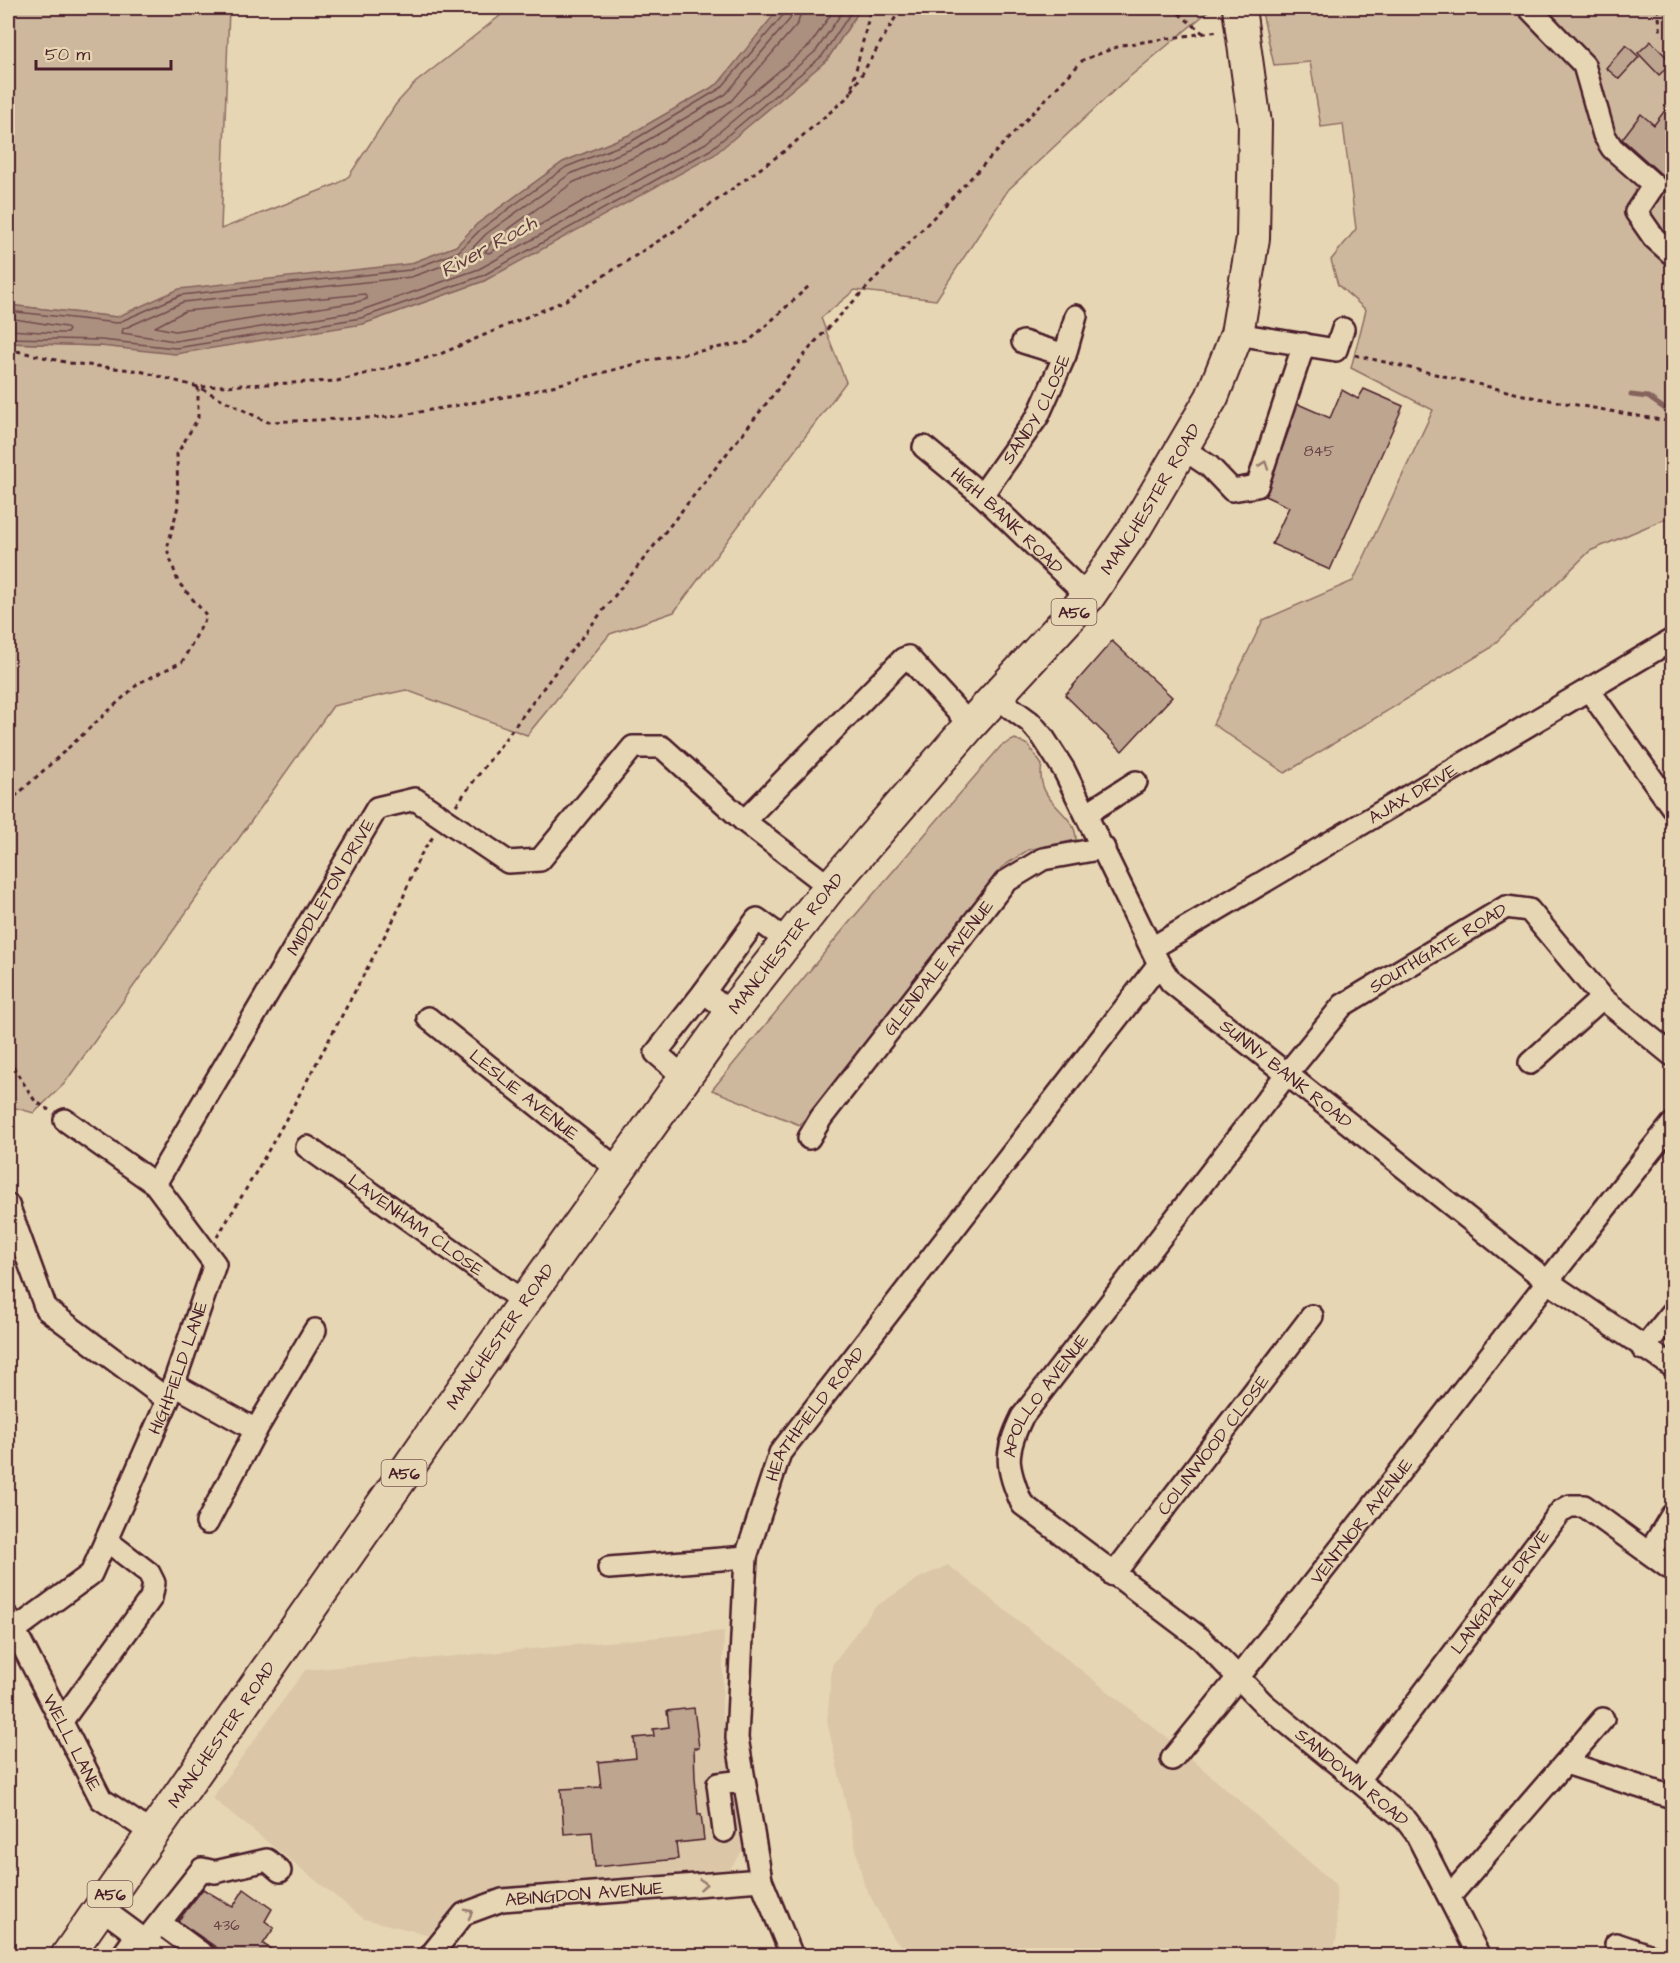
<svg xmlns="http://www.w3.org/2000/svg" width="1680" height="1963" font-family="'Architects Daughter',sans-serif">
  <style>
    .built { fill: #dbc7a8 }
    .green { fill: #ceb89d; stroke: #8c6c64; stroke-width: 1.5 }
    .water { fill: #ac907f; stroke: #85635d; stroke-width: 1.5 }
    .lines { fill: none; stroke-linecap: round; stroke-linejoin: round }
    .shore { stroke: #714c4d; stroke-width: 1.5 }
    .stream { stroke: #85635d; stroke-width: 5 }
    .building { fill: #bea590; stroke: #4a1f2b; stroke-width: 1.5 }
    .minor-casing { stroke: #4a1f2b; stroke-width: 26 }
    .highway-casing { stroke: #4a1f2b; stroke-width: 36 }
    .path { stroke: #4a1f2b; stroke-width: 3; stroke-dasharray: 4.5 4.5; stroke-linecap: butt }
    .minor { stroke: #e7d6b3; stroke-width: 21 }
    .highway { stroke: #e7d6b3; stroke-width: 32 }
    .oneway { stroke: #987a6f }
    .labels { text-anchor: middle; stroke-width: 5; stroke-linejoin: round; paint-order: stroke }
    .number-label { font-size: 15px; fill: #674044 }
    .shield { fill: #e7d6b3; stroke: #795654; stroke-width: 1.5 }
    .shield-label { font-size: 16px; font-weight: bold; fill: #4a1f2b }
    .street-label { font-size: 18px; fill: #4a1f2b; stroke: #e7d6b3 }
    .water-label { font-size: 20px; font-style: italic; fill: #623b40; stroke: #e7d6b3 }
  </style>
  <rect width="100%" height="100%" fill="#e7d6b3"/>
  <filter id="ink" filterUnits="userSpaceOnUse"><feTurbulence type="fractalNoise" baseFrequency=".0167" numOctaves="2"/><feDisplacementMap in="SourceGraphic" scale="12" xChannelSelector="R" yChannelSelector="G"/><feConvolveMatrix kernelMatrix="1 2 1 2 8 2 1 2 1" color-interpolation-filters="sRGB"/></filter>
  <g filter="url(#ink)">
    <!-- built -->
    <path class="built" d="M 948,1565 L 1171,1741 L 1336,1885 L 1337,1937 L 1332,1955 L 911,1955 L 893,1938 L 864,1885 L 827,1721 L 832,1665 L 875,1607 L 919,1578 Z
      M 724,1631 L 722,1710 L 743,1850 L 730,1869 L 494,1890 L 455,1906 L 430,1935 L 364,1919 L 212,1798 L 305,1670 Z"/>
    <!-- green -->
    <path class="green" d="M 8,8 L 229,8 L 221,229 L 337,184 L 349,176 L 396,104 L 415,83 L 510,8 L 784,8 L 777,12 L 718,84 L 629,135 L 563,162 L 477,224 L 457,246 L 409,264 L 117,317 L 8,305 Z
      M 861,8 L 1211,9 L 1121,84 L 1008,190 L 936,300 L 855,290 L 821,318 L 846,382 L 674,612 L 610,634 L 527,735 L 406,690 L 333,706 L 64,1084 L 34,1113 L 8,1106 L 8,343 L 100,346 L 363,324 L 484,281 L 604,208 L 827,60 Z
      M 1261,8 L 1672,8 L 1672,516 L 1590,551 L 1489,649 L 1285,773 L 1213,724 L 1263,620 L 1353,581 L 1433,410 L 1351,368 L 1366,310 L 1338,285 L 1331,260 L 1356,229 L 1343,124 L 1321,127 L 1310,62 L 1274,65 Z
      M 1015,739 L 1028,745 L 1042,765 C 1034,804 1077,811 1076,840 L 1028,850 L 1002,867 L 800,1125 L 712,1090 L 852,919 L 1001,746 Z"/>
    <!-- water -->
    <path class="water" d="M 784,8 L 861,8 L 827,60 L 714,155 L 484,281 L 363,324 L 175,354 L 100,346 L 8,343 L 8,305 L 117,317 L 179,289 L 409,264 L 456,246 L 477,224 L 563,162 L 629,135 L 718,84 L 777,11 Z"/>
    <g class="lines">
      <!-- shore -->
      <path class="shore" d="M 793,8 L 790,19 L 726,94 L 636,147 L 570,174 L 486,234 L 462,259 L 411,277 L 183,302 L 123,329 L 122,333 L 175,341 L 359,311 L 479,269 L 706,143 L 816,51 L 845,8
        M 802,8 L 798,23 L 731,101 L 640,155 L 574,182 L 492,241 L 485,252 L 489,253 L 701,136 L 810,45 L 835,8
        M 365,294 L 367,299 L 357,302 L 175,331 L 155,327 L 185,311 Z
        M 8,311 L 117,323 L 181,295 L 410,270 L 458,252 L 481,229 L 566,167 L 632,141 L 721,88 L 784,14 L 786,8
        M 8,318 L 66,327 L 69,330 L 67,333 L 59,333 L 8,330
        M 8,338 L 101,340 L 176,348 L 361,318 L 482,276 L 710,150 L 822,56 L 854,8"/>
      <!-- stream -->
      <path class="stream" d="M 1631,395 L 1648,397 L 1665,409 L 1672,410"/>
    </g>
    <!-- building -->
    <path class="building" d="M 1651,41 L 1672,63 L 1659,75 L 1638,53 Z
      M 1626,45 L 1639,57 L 1619,79 L 1606,68 Z
      M 1672,101 L 1672,189 L 1667,185 L 1662,175 L 1622,139 L 1641,114 L 1654,125 Z
      M 1364,389 L 1403,406 L 1330,570 L 1272,544 L 1289,507 L 1265,496 L 1298,404 L 1330,418 L 1342,390 L 1358,399 Z
      M 1112,641 L 1172,697 L 1122,751 L 1065,695 Z
      M 694,1708 L 699,1748 L 694,1748 L 695,1778 L 698,1815 L 701,1814 L 704,1840 L 676,1843 L 678,1859 L 595,1867 L 592,1832 L 564,1834 L 561,1789 L 601,1787 L 598,1762 L 636,1758 L 634,1738 L 654,1736 L 653,1729 L 669,1727 L 667,1711 Z
      M 203,1889 L 233,1907 L 244,1889 L 272,1909 L 265,1921 L 274,1928 L 263,1944 L 282,1956 L 217,1956 L 217,1948 L 178,1921 Z"/>
    <g class="lines">
      <!-- minor casing -->
      <g class="minor-casing">
        <g id="minor">
          <path d="M 1529,8 L 1584,65 L 1604,135 L 1612,148 L 1654,185 L 1636,212 L 1654,238 L 1672,254"/>
          <path d="M 1237,334 L 1336,350 L 1343,329"/>
          <path d="M 1023,342 L 1065,355"/>
          <path id="s1" d="M 924,447 L 982,495 L 1088,597"/>
          <path d="M 1182,448 L 1209,466 L 1232,490 L 1257,486 L 1304,344"/>
          <path id="s2" d="M 982,495 L 1038,416 L 1065,355 L 1076,316"/>
          <path d="M 1589,690 L 1672,807"/>
          <path id="s3" d="M 996,697 L 1030,722 L 1043,737 L 1064,770 L 1159,964 L 1171,982 L 1547,1281 L 1672,1366"/>
          <path d="M 1086,814 L 1136,782"/>
          <path d="M 744,821 L 903,659 L 908,657 L 970,725"/>
          <path id="s4" d="M 1152,948 L 1672,640"/>
          <path d="M 704,992 L 757,919 L 787,941"/>
          <path id="s5" d="M 428,1018 L 620,1171"/>
          <path d="M 1530,1063 L 1602,998"/>
          <path d="M 685,1078 L 656,1053 L 704,992 L 731,1013"/>
          <path id="s6" d="M 809,1138 L 821,1118 L 1005,882 L 1043,859 L 1104,848"/>
          <path id="s7" d="M 307,1147 L 524,1302"/>
          <path id="s8" d="M 155,1184 L 377,808 L 415,799 L 508,862 L 540,860 L 633,747 L 662,747 L 744,821 L 830,887"/>
          <path d="M 8,1205 L 46,1309 L 168,1400"/>
          <path d="M 1643,1349 L 1672,1313"/>
          <path d="M 173,1384 L 256,1430 L 207,1523"/>
          <path d="M 256,1430 L 315,1330"/>
          <path d="M 1649,1553 L 1672,1515"/>
          <path d="M 609,1568 L 746,1557"/>
          <path id="s9" d="M 1113,1575 L 1312,1316"/>
          <path id="s10" d="M 8,1617 L 101,1799 L 152,1833"/>
          <path id="s11" d="M 8,1635 L 91,1574 L 168,1400 L 215,1264 L 155,1184 L 65,1120"/>
          <path d="M 61,1722 L 151,1598 L 154,1583 L 149,1573 L 106,1540"/>
          <path id="s12" d="M 1172,1759 C 1343,1551 1503,1334 1672,1124"/>
          <path d="M 1566,1763 L 1672,1797"/>
          <path id="s13" d="M 1358,1780 L 1561,1511 L 1570,1506 L 1584,1506 L 1672,1570"/>
          <path d="M 724,1831 L 718,1784 L 744,1781"/>
          <path d="M 1450,1896 L 1603,1719"/>
          <path d="M 101,1908 L 166,1956"/>
          <path d="M 160,1923 L 205,1956"/>
          <path d="M 145,1941 L 202,1869 L 215,1872 L 267,1860 L 280,1871"/>
          <path d="M 1616,1944 L 1652,1956"/>
          <path d="M 122,1956 L 137,1935"/>
          <path id="s14" d="M 430,1956 L 464,1914 L 502,1900 L 761,1880"/>
          <path id="s15" d="M 792,1956 L 761,1880 L 737,1738 L 746,1557 L 780,1453 L 1159,964"/>
          <path id="s16" d="M 1479,1956 L 1416,1833 L 1406,1820 L 1264,1704 L 1201,1639 L 1022,1504 C 1006,1466 1004,1454 1022,1417 L 1286,1075 L 1343,1005 L 1506,907 L 1529,910 L 1602,998 L 1672,1055"/>
        </g>
      </g>
      <!-- highway casing -->
      <g class="highway-casing">
        <g id="highway">
          <path id="s17" d="M 67,1956 L 524,1302 L 731,1013 L 830,887 L 970,725 L 1088,597 L 1137,525 L 1212,397 L 1237,334 L 1253,238 L 1255,124 L 1239,8"/>
        </g>
      </g>
      <!-- path -->
      <path class="path" d="M 1172,8 L 1203,33
        M 1658,8 L 1661,35
        M 852,91 L 901,8
        M 8,349 L 69,363 L 140,371 L 198,387 L 337,381 L 438,355 L 566,300 L 674,231 L 786,150 L 850,95 L 871,8
        M 1355,355 L 1532,397 L 1672,422
        M 8,803 L 139,683 L 182,662 L 207,616 L 178,582 L 167,549 L 178,506 L 177,454 L 198,418 L 198,387 L 267,422 L 391,417 L 522,394 L 651,360 L 748,342 L 809,286
        M 456,805 L 568,655 L 814,343 L 1083,60 L 1122,45 L 1219,31
        M 8,1059 L 35,1101 L 49,1110
        M 217,1237 C 280,1136 334,1029 391,924 C 407,896 413,858 435,835"/>
      <!-- minor -->
      <use href="#minor" class="minor"/>
      <!-- highway -->
      <use href="#highway" class="highway"/>
    </g>
    <!-- one-way arrows -->
    <defs><path id="oneway-chevron" d="M-2-3.5L2.5 0L-2 3.5" fill="none" stroke-width="1.6" stroke-linecap="round" stroke-linejoin="round" transform="scale(1.5)"/></defs>
    <g class="oneway">
      <use href="#oneway-chevron" transform="translate(1264 465) rotate(-71)"/>
      <use href="#oneway-chevron" transform="translate(703 1884) rotate(-4)"/>
      <use href="#oneway-chevron" transform="translate(469 1913) rotate(-28)"/>
    </g>
  </g>
  <g class="labels">
    <!-- number labels -->
    <g class="number-label">
      <text x="1319" y="456">845</text>
      <text x="226" y="1930">436</text>
    </g>
    <!-- shield labels -->
    <g class="shield">
      <rect x="1051.5" y="599" width="45" height="26" rx="4.5"/>
      <rect x="381.5" y="1460" width="45" height="26" rx="4.5"/>
      <rect x="87.5" y="1881" width="45" height="26" rx="4.5"/>
    </g>
    <g class="shield-label">
      <text x="1074" y="618">A56</text>
      <text x="404" y="1479">A56</text>
      <text x="110" y="1900">A56</text>
    </g>
    <!-- street labels -->
    <g class="street-label">
      <text dy="6" stroke="none"><textPath href="#s2" startOffset="102">SANDY CLOSE</textPath></text>
      <text dy="6" stroke="none"><textPath href="#s17" startOffset="1818">MANCHESTER ROAD</textPath></text>
      <text dy="6" stroke="none"><textPath href="#s1" startOffset="111">HIGH BANK ROAD</textPath></text>
      <text dy="6" stroke="none"><textPath href="#s4" startOffset="303">AJAX DRIVE</textPath></text>
      <text dy="6" stroke="none"><textPath href="#s8" startOffset="345">MIDDLETON DRIVE</textPath></text>
      <text dy="6" stroke="none"><textPath href="#s17" startOffset="1242">MANCHESTER ROAD</textPath></text>
      <text dy="6" stroke="none"><textPath href="#s16" startOffset="1377">SOUTHGATE ROAD</textPath></text>
      <text dy="6" stroke="none"><textPath href="#s6" startOffset="214">GLENDALE AVENUE</textPath></text>
      <text dy="6" stroke="none"><textPath href="#s3" startOffset="486">SUNNY BANK ROAD</textPath></text>
      <text dy="6" stroke="none"><textPath href="#s5" startOffset="123">LESLIE AVENUE</textPath></text>
      <text dy="6" stroke="none"><textPath href="#s7" startOffset="134">LAVENHAM CLOSE</textPath></text>
      <text dy="6" stroke="none"><textPath href="#s17" startOffset="756">MANCHESTER ROAD</textPath></text>
      <text dy="6" stroke="none"><textPath href="#s11" startOffset="327">HIGHFIELD LANE</textPath></text>
      <text dy="6" stroke="none"><textPath href="#s16" startOffset="774">APOLLO AVENUE</textPath></text>
      <text dy="6" stroke="none"><textPath href="#s15" startOffset="568">HEATHFIELD ROAD</textPath></text>
      <text dy="6" stroke="none"><textPath href="#s9" startOffset="164">COLINWOOD CLOSE</textPath></text>
      <text dy="6" stroke="none"><textPath href="#s12" startOffset="304">VENTNOR AVENUE</textPath></text>
      <text dy="6" stroke="none"><textPath href="#s13" startOffset="236">LANGDALE DRIVE</textPath></text>
      <text dy="6" stroke="none"><textPath href="#s17" startOffset="270">MANCHESTER ROAD</textPath></text>
      <text dy="6" stroke="none"><textPath href="#s10" startOffset="141">WELL LANE</textPath></text>
      <text transform="translate(1352 1777) rotate(40)" y="6">SANDOWN ROAD</text>
      <text dy="6" stroke="none"><textPath href="#s14" startOffset="177">ABINGDON AVENUE</textPath></text>
    </g>
    <!-- water labels -->
    <g class="water-label">
      <text transform="translate(488 246) rotate(-29)" y="7">River Roch</text>
    </g>
  </g>
  <!-- margin -->
  <rect width="1680" height="1963" fill="none" stroke="#e7d6b3" stroke-width="30"/>
  <rect x="15" y="15" width="1650" height="1933" fill="none" stroke="#4a1f2b" stroke-width="2" filter="url(#ink)"/>
  <!-- scale -->
  <path d="M36 60v9h135v-9" fill="none" stroke="#4a1f2b" stroke-width="3"/>
  <text x="45" y="60" font-size="18" fill="#4a1f2b" stroke="#e7d6b3" stroke-width="4.5" paint-order="stroke">50 m</text>
</svg>
